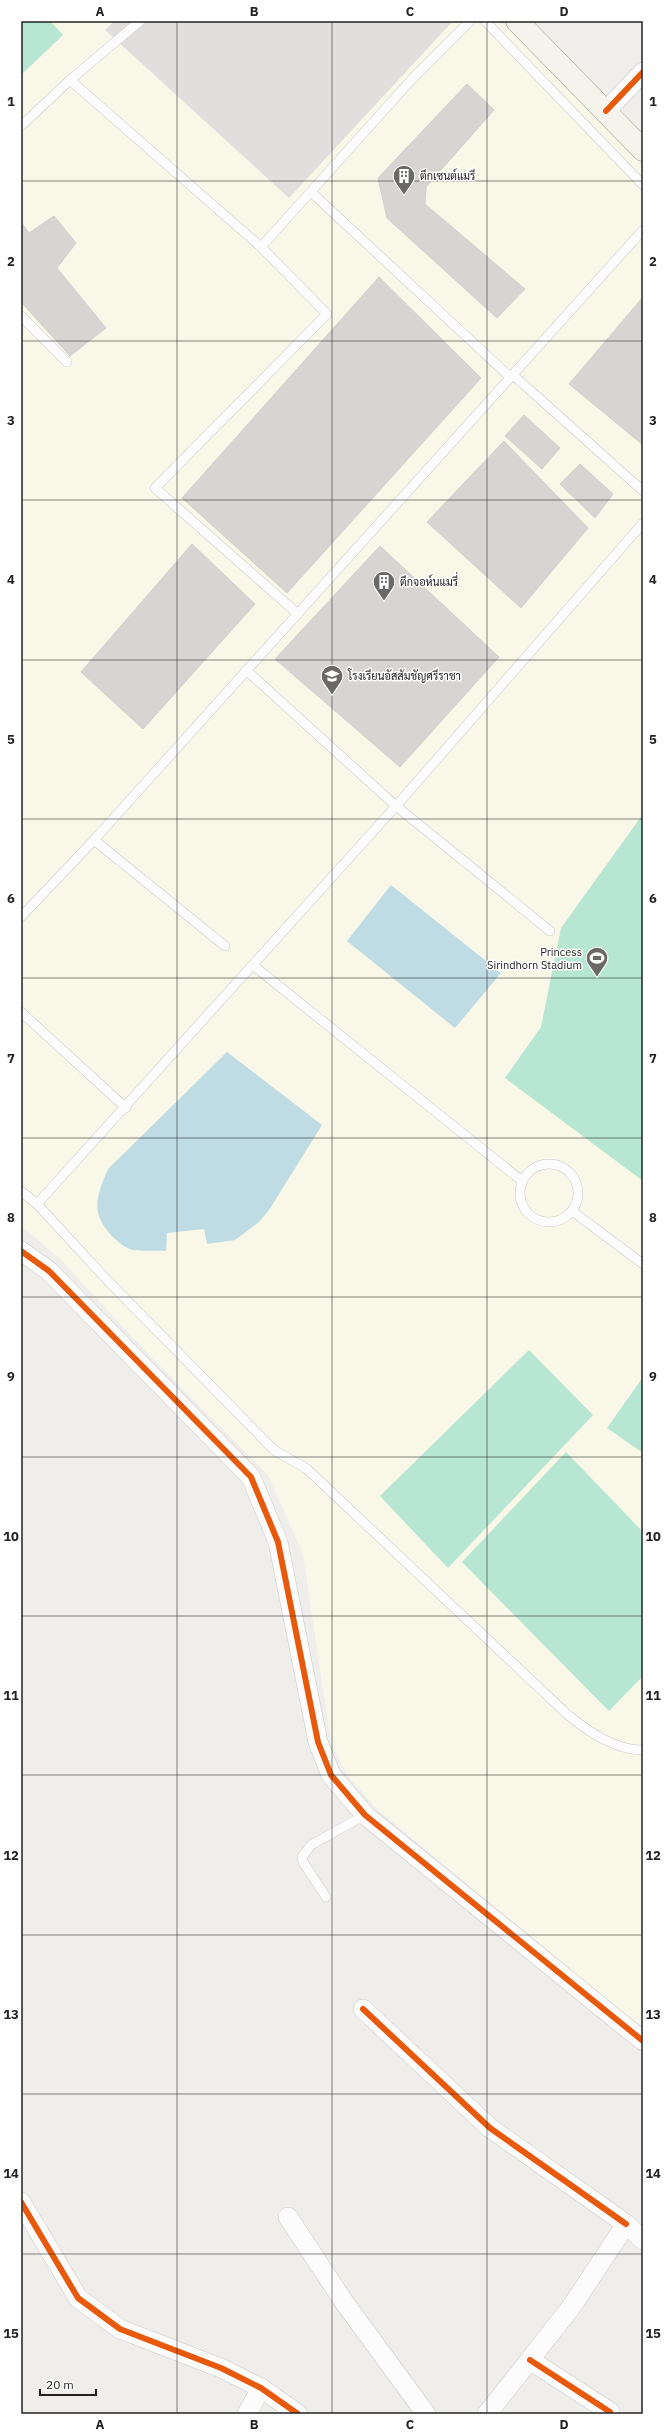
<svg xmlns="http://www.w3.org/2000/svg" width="664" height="2435" font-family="'IBM Plex Sans',Sarabun,sans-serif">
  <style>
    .education { fill: #f8f7e8 }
    .pitch { fill: #b7e6d2 }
    .parking { fill: #e0dfde }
    .water { fill: #bfdbe3 }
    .building { fill: #d7d4d2; stroke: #d3d0cc }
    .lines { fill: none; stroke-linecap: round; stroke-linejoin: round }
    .service-casing { stroke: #c9c8c7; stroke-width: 10 }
    .minor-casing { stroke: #c9c8c7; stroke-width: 20 }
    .secondary-casing { stroke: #999a82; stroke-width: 23 }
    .service { stroke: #fdfcfc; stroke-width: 9 }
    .minor { stroke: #fdfcfc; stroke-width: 19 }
    .secondary { stroke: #f4f4ed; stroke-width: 22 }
    .cycleway-casing { stroke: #fff; stroke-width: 8 }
    .cycleway { stroke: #e8590c; stroke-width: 6 }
    .grid { fill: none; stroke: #222; stroke-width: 1; stroke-opacity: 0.55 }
    .labels { text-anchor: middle; stroke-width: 3; stroke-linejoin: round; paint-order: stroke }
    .poi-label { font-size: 11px; fill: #222; stroke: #fff; text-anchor: start }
    .neatline { fill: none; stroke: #222; stroke-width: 1.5 }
    .grid-label { font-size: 13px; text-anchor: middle; font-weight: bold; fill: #222 }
  </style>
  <rect width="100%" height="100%" fill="#f0eeeb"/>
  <!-- education -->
  <path class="education" d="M 21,21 L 500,21 L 643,167 L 643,2030 L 377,1809 L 348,1776 L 331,1744 L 303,1554 L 268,1475 L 148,1354 L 62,1261 L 21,1225 Z"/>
  <!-- pitch -->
  <path class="pitch" d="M 21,21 L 50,21 L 63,35 L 21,75 Z
    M 643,814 L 643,1181 L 505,1078 L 541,1027 L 561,928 Z
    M 529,1350 L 593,1415 L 448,1568 L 380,1496 Z
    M 643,1377 L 643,1453 L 607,1428 Z
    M 566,1452 L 643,1532 L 643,1676 L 609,1711 L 462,1562 Z"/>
  <!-- parking -->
  <path class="parking" d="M 114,21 L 453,21 L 289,198 L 105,30 Z"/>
  <!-- water -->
  <path class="water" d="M 391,885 L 501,973 L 455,1028 L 347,941 Z
    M 227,1052 L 322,1125 L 269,1210 L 259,1222 L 235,1240 L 207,1244 L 204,1229 L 167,1233 L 166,1251 C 158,1250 136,1252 130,1249 C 122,1246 116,1240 110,1234 C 90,1211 97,1195 108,1169 Z"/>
  <!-- building -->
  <path class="building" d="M 467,84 L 494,110 L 426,187 L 425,204 L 525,289 L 497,318 L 387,218 L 378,178 Z
    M 54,216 L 76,243 L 57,268 L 106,328 L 70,356 L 21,302 L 21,222 L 29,233 Z
    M 379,277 L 481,378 L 287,593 L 182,498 Z
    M 643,297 L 643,445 L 569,384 Z
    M 524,415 L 560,448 L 542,469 L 505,436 Z
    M 504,441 L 588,528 L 521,608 L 427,522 Z
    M 580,464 L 613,494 L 595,518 L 560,484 Z
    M 192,544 L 255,604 L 143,729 L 81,672 Z
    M 380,546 L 499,657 L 400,767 L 275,659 Z"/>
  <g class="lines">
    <!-- service casing -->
    <g class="service-casing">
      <path id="service" d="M 485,21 L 643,185
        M 70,80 L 261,247 L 327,314 L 155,488 L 298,614
        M 21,126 L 70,80 L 140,21
        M 311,192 L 510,377
        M 261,247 L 413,78 L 470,21
        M 21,316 L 67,362
        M 512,374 L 643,491
        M 246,670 L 396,806 L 550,931
        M 94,840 L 225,946
        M 21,917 L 94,840 L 643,230
        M 254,966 L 522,1181
        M 21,1012 L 126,1108
        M520 1193a29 29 0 1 1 58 0a29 29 0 1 1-58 0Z
        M 21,1191 L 37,1204 L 108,1281 L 274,1450 L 307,1469 L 569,1716 C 591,1733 615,1750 643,1750
        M 37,1204 L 396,806 L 643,523
        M 572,1211 L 643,1264
        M 326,1897 L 303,1862 L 302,1857 L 311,1845 L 365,1815"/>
    </g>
    <!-- minor casing -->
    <g class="minor-casing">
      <path id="minor" d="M 606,111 L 643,72
        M 21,1251 L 49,1271 L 251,1477 L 278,1542 L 318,1742 L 331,1775 L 365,1815 L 643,2041
        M 363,2009 L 490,2128 L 626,2224
        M 21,2202 L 78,2298 L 120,2329 L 221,2368 L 261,2388 L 298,2414
        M 288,2217 L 344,2302 L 426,2414
        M 530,2360 L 610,2412
        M 247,2414 L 261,2388
        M 487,2414 L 572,2306 L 626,2224 L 643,2240"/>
    </g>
    <!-- secondary casing -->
    <g class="secondary-casing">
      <path id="secondary" d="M 517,21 L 643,150"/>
    </g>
    <!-- service -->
    <use href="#service" class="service"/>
    <!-- minor -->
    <use href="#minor" class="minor"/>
    <!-- secondary -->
    <use href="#secondary" class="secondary"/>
    <!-- cycleway casing -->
    <g class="cycleway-casing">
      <path id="cycleway" d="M 606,111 L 643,72
        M 21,1251 L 49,1271 L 251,1477 L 278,1542 L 318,1742 L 331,1775 L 365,1815 L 643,2041
        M 363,2009 L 490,2128 L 626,2224
        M 21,2202 L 78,2298 L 120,2329 L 221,2368 L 261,2388 L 298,2414
        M 530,2360 L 610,2412"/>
    </g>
    <!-- cycleway -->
    <use href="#cycleway" class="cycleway"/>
  </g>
  <!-- grid -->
  <path class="grid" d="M 177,21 L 177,2414M 332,21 L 332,2414M 487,21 L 487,2414M 21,181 L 643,181M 21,341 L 643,341M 21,500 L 643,500M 21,660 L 643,660M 21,819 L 643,819M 21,978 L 643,978M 21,1138 L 643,1138M 21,1297 L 643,1297M 21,1457 L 643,1457M 21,1616 L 643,1616M 21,1775 L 643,1775M 21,1935 L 643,1935M 21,2094 L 643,2094M 21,2254 L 643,2254"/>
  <!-- icons -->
  <defs>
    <g id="building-pin" transform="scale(1.15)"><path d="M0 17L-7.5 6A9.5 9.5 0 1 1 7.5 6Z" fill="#6a6968" stroke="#fff"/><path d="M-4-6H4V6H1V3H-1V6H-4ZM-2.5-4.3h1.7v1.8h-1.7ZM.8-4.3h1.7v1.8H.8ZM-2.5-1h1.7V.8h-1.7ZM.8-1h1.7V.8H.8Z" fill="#fff"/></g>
    <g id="school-pin" transform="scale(1.15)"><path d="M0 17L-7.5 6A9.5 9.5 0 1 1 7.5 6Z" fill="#6a6968" stroke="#fff"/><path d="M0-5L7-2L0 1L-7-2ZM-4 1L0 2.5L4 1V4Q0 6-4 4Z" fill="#fff"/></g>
    <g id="stadium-pin" transform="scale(1.15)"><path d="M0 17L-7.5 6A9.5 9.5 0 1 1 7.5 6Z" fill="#6a6968" stroke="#fff"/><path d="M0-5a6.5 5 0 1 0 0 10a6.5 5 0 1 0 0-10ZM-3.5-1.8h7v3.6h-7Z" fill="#fff"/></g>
  </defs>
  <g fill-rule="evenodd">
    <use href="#building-pin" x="404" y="176"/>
    <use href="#building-pin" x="384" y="582"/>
    <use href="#school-pin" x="332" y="676"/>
    <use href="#stadium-pin" x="597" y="958"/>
  </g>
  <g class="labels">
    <!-- poi labels -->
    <g class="poi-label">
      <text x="420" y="180">ตึกเซนต์แมรี</text>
      <text x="400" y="586">ตึกจอห์นแมรี่</text>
      <text x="348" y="680">โรงเรียนอัสสัมชัญศรีราชา</text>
      <text x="582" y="956" text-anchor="end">Princess<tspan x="582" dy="13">Sirindhorn Stadium</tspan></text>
    </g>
  </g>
  <!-- border -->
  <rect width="664" height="2435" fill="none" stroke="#ffffff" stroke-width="44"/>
  <!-- scale -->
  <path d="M40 2389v6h56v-6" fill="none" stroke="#222222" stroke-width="2"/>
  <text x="46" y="2389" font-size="12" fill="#222222" stroke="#ffffff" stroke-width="3" paint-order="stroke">20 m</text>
  <rect x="22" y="22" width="620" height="2391" class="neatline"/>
  <g class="grid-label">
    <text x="100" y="16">A</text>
    <text x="254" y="16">B</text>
    <text x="410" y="16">C</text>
    <text x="564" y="16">D</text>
    <text x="11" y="106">1</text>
    <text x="653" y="106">1</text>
    <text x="11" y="266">2</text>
    <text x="653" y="266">2</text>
    <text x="11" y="425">3</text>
    <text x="653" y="425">3</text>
    <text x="11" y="584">4</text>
    <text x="653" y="584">4</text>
    <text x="11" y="744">5</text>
    <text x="653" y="744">5</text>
    <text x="11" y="903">6</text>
    <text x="653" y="903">6</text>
    <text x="11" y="1063">7</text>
    <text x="653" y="1063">7</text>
    <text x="11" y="1222">8</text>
    <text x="653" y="1222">8</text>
    <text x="11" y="1381">9</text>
    <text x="653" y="1381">9</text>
    <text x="11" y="1541">10</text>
    <text x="653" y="1541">10</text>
    <text x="11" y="1700">11</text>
    <text x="653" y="1700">11</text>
    <text x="11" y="1860">12</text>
    <text x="653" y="1860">12</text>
    <text x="11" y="2019">13</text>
    <text x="653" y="2019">13</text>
    <text x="11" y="2178">14</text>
    <text x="653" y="2178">14</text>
    <text x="11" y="2338">15</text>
    <text x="653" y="2338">15</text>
    <text x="100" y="2429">A</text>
    <text x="254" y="2429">B</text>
    <text x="410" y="2429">C</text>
    <text x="564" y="2429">D</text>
  </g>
</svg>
